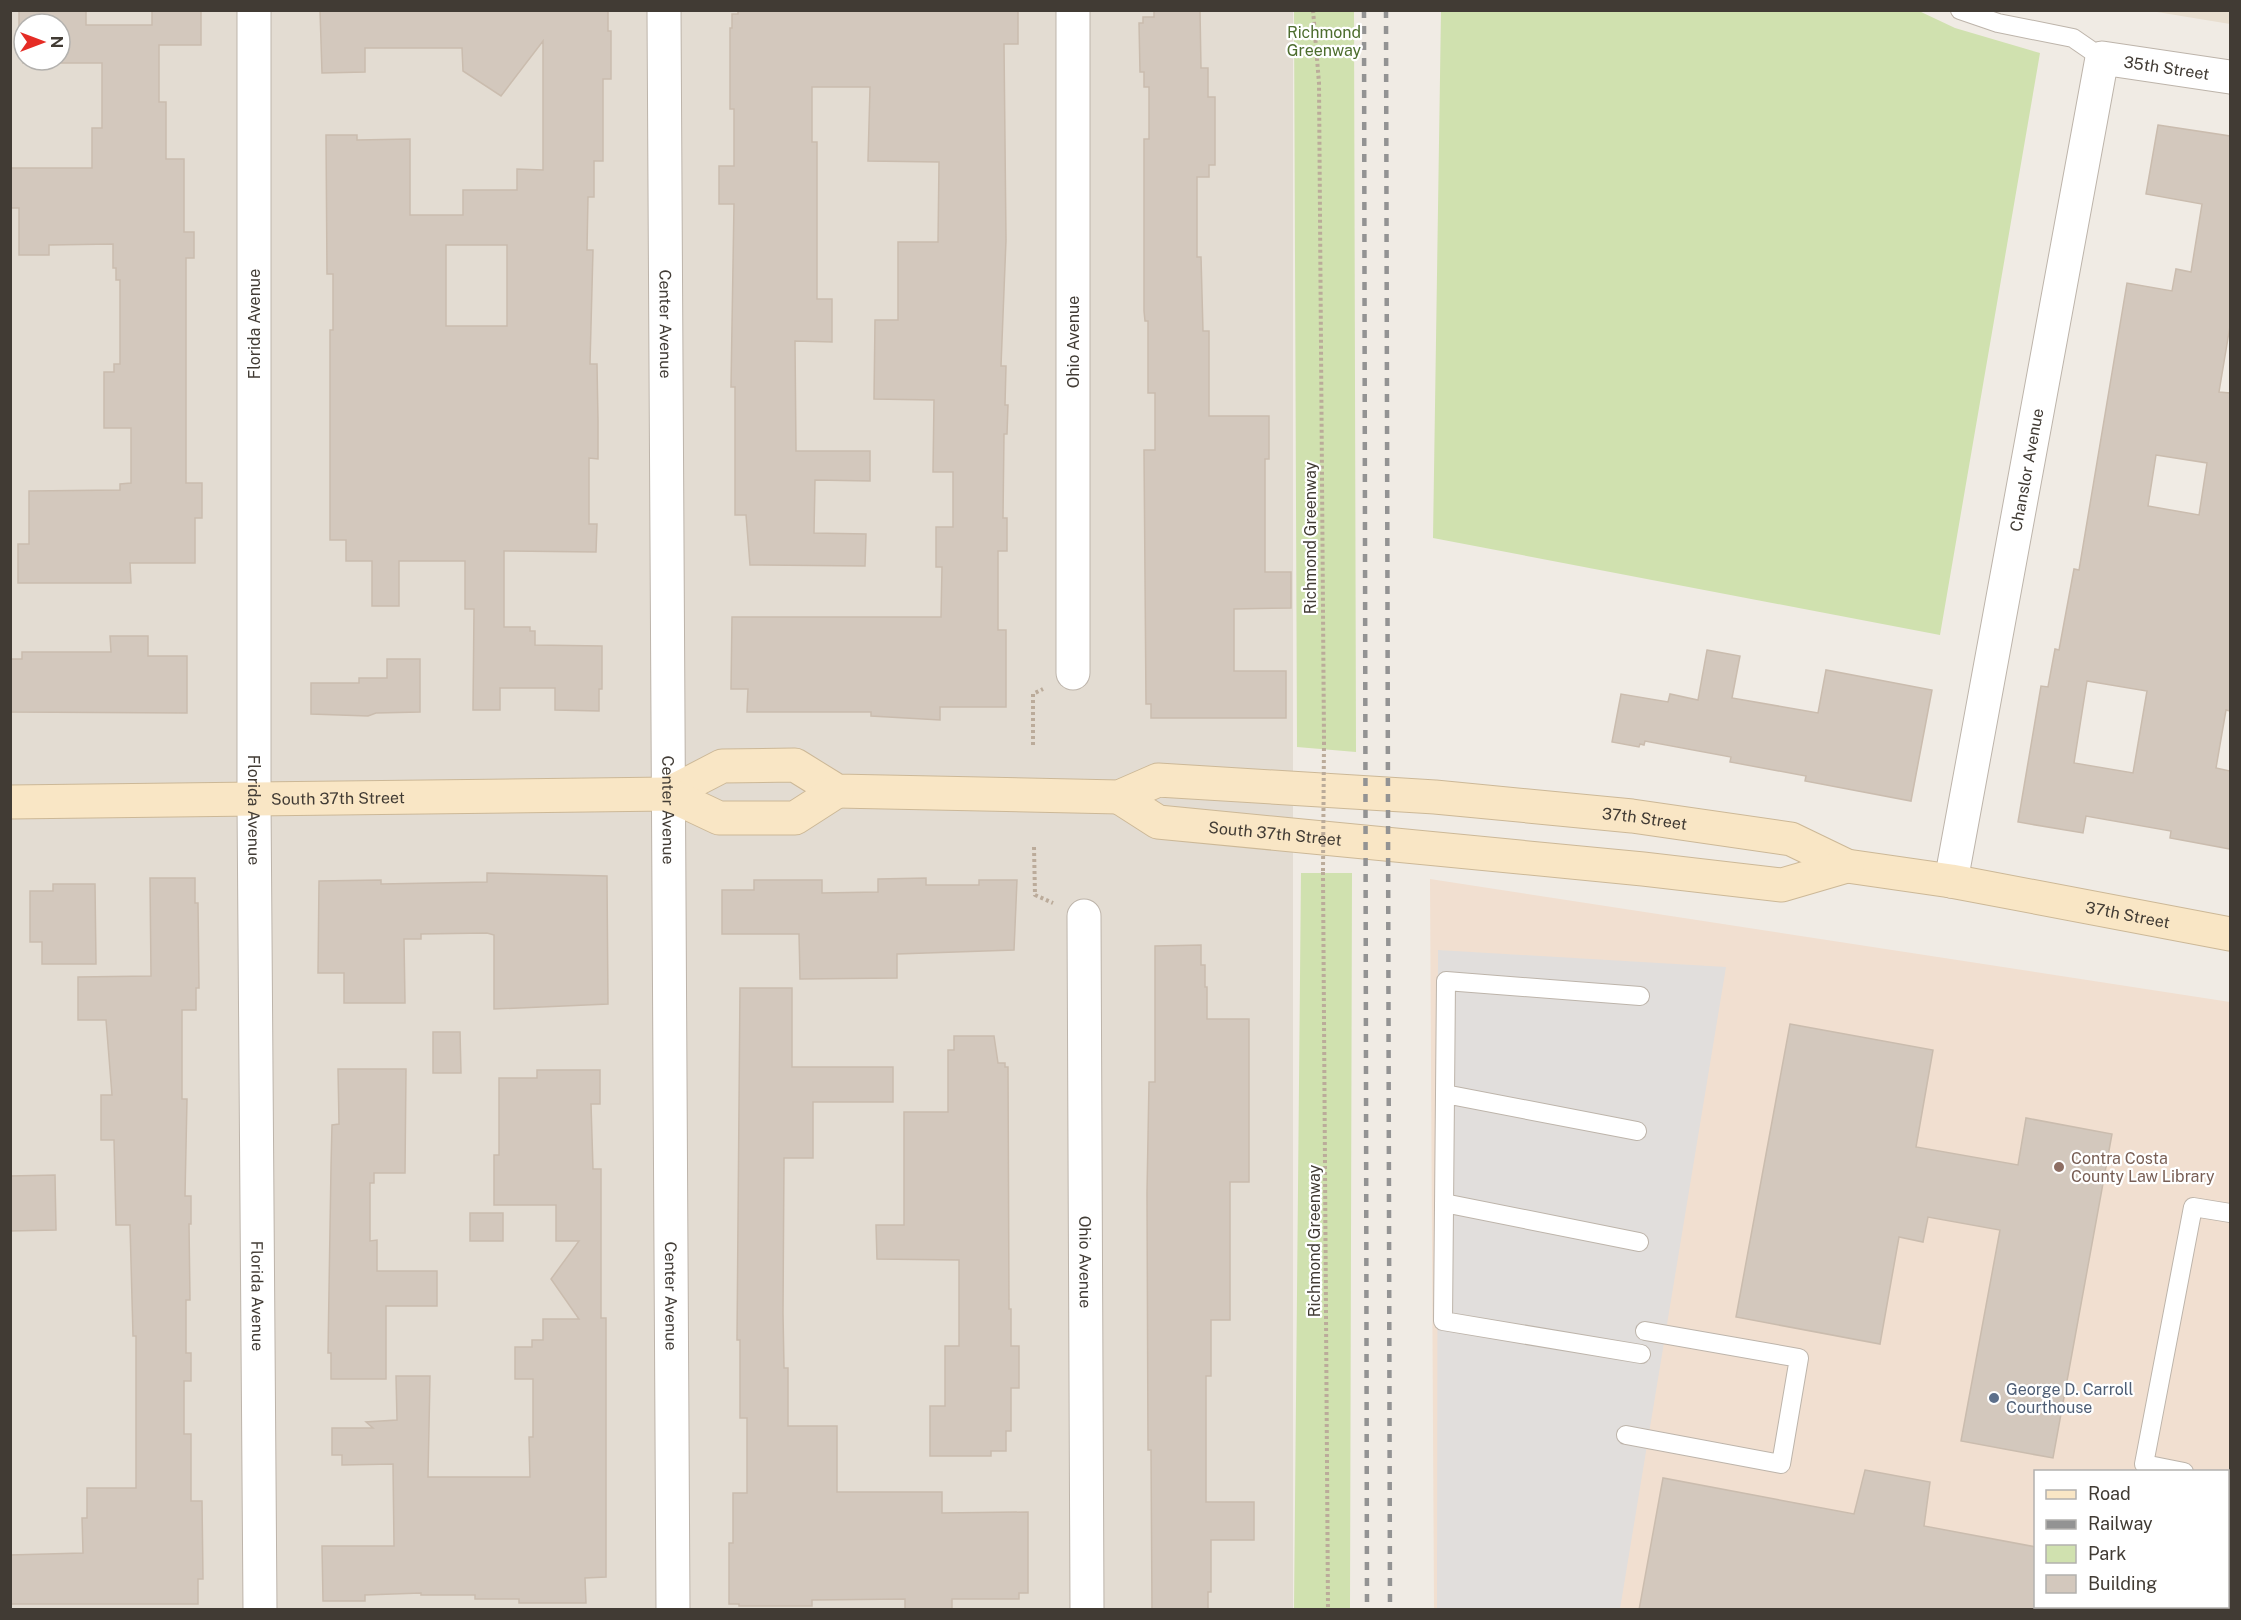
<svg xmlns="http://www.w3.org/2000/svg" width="2241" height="1620" font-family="'Public Sans',sans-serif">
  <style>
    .residential { fill: #e3dcd2; fill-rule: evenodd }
    .commercial { fill: #f1dfd0; fill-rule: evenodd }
    .education { fill: #e8decf }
    .green { fill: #d0e1af }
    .parking { fill: #e1dedc }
    .building { fill: #d3c8bd; stroke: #cabcae; stroke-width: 1.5; fill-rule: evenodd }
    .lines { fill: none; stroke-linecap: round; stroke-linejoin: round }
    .lane-casing { stroke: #bdb4aa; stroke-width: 20 }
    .street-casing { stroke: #bdb4aa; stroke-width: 35 }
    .secondary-casing { stroke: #ccb897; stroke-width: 35 }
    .path { stroke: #bbab9a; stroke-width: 4; stroke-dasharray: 3 3; stroke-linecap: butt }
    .lane { stroke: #fff; stroke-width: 18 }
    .street { stroke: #fff; stroke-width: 33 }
    .secondary { stroke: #f9e6c5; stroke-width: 33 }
    .rail { stroke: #939393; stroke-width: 4.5; stroke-dasharray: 8 8; stroke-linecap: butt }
    .path-bridge { stroke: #bbab9a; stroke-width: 4; stroke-dasharray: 3 3; stroke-linecap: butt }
    .education-dot { fill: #8d6e63; stroke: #fff; stroke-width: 2 }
    .service-dot { fill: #5c6f8a; stroke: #fff; stroke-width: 2 }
    .labels { text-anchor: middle; stroke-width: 4.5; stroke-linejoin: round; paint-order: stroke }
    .park-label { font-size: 16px; fill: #4d6d2e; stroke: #fff }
    .street-label { font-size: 16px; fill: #413b34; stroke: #fff }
    .education-label { font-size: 16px; fill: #785e54; stroke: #fff; text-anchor: start }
    .service-label { font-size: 16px; fill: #4e5e75; stroke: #fff; text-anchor: start }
  </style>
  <rect width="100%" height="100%" fill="#f0ebe4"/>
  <!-- residential -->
  <path class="residential" d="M 11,11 L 1293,11 L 1293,1609 L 11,1610 ZM 24,24 L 60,24 L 60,60 L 24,60 Z"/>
  <!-- commercial -->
  <path class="commercial" d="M 1430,879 L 2230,1002 L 2230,1609 L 1434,1609 ZM 2036,1472 L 2228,1472 L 2228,1606 L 2036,1606 Z"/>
  <!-- education -->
  <path class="education" d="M 2151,11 L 2230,11 L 2230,24 Z"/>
  <!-- green -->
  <path class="green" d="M 1294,11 L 1354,11 L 1356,752 L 1297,747 Z
    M 1441,11 L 1919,11 L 1955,28 L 2040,53 L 1940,635 L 1433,538 Z
    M 1301,873 L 1352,873 L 1350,1609 L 1294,1609 Z"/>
  <!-- parking -->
  <path class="parking" d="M 1438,950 L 1726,967 L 1620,1609 L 1437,1610 Z"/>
  <!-- building -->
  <path class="building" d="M 19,10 L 86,10 L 86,25 L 152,25 L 152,10 L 201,10 L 201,45 L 159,45 L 159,102 L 166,102 L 166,159 L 184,159 L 184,232 L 194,232 L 194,258 L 186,258 L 186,483 L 202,483 L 202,518 L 195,518 L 195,563 L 130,563 L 131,583 L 18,583 L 18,544 L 29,544 L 29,491 L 120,490 L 120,484 L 131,483 L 131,428 L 104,428 L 104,372 L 114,372 L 114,364 L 120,364 L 120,280 L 116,280 L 116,268 L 113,268 L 113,244 L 49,245 L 49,255 L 19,255 L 19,208 L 10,208 L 10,168 L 92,168 L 92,128 L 102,128 L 102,63 L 23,63 L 23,55 L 19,55 ZM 24,24 L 60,24 L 60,60 L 24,60 Z
    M 320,10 L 608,10 L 608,31 L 611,31 L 611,79 L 603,79 L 603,161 L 594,161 L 594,197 L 588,197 L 587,250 L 593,250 L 590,364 L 597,364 L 598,420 L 598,459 L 589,458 L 589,524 L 597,524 L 596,552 L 504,551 L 504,627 L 530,627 L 530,631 L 535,631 L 535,645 L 602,646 L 602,689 L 599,689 L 599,711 L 555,710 L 555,688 L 500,688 L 500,710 L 473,710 L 474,609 L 465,609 L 465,561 L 399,561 L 399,606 L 372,606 L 372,561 L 346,561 L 346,540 L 330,540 L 330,330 L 333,330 L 333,274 L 327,274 L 326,135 L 357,135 L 357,140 L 410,139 L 410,215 L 463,215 L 463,190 L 517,190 L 517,169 L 543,170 L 543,41 L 501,96 L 463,71 L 462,48 L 365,48 L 365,72 L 322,73 ZM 446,245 L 507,245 L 507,326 L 446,326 Z
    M 738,10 L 1018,10 L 1018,44 L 1004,44 L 1006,240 L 1001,366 L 1006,366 L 1005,405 L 1008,405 L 1007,434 L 1004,434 L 1003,518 L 1007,518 L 1007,551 L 998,551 L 998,630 L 1006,630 L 1006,707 L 940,707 L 940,720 L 871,716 L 871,712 L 747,712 L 748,689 L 731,689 L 732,617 L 941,617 L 942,567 L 936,567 L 936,527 L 953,527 L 953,472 L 933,472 L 934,400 L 874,399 L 875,320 L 898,320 L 898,242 L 938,242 L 939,162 L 868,161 L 870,87 L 812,87 L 812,142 L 817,142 L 817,299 L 832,299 L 832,342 L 795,341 L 796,451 L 870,451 L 870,481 L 815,480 L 814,533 L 866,534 L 865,566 L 750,565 L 746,515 L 735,515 L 735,387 L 731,387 L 734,204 L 719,204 L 719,166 L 734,166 L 734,109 L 730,109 L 730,28 L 732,28 L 732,14 L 738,14 Z
    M 1154,10 L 1200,10 L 1201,68 L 1208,68 L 1208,97 L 1215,97 L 1215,165 L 1209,165 L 1209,177 L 1197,177 L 1197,257 L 1201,257 L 1203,331 L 1209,331 L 1209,416 L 1269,416 L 1269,459 L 1265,459 L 1265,572 L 1291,572 L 1291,608 L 1234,609 L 1234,671 L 1286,671 L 1286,718 L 1151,718 L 1151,704 L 1146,704 L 1144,450 L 1155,450 L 1155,393 L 1148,393 L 1148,321 L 1145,321 L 1144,311 L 1144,139 L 1149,139 L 1149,87 L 1144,87 L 1144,72 L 1140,72 L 1139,23 L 1143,23 L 1143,17 L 1154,17 Z
    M 2158,125 L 2230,136 L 2230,326 L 2219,392 L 2230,393 L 2230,711 L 2226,710 L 2216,768 L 2230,771 L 2230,849 L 2170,838 L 2171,831 L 2086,816 L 2083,833 L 2018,822 L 2041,686 L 2048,687 L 2055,649 L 2059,650 L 2074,569 L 2079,570 L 2127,283 L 2172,291 L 2176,269 L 2191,272 L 2202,204 L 2146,194 ZM 2156,455 L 2207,463 L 2199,515 L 2148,506 ZM 2087,681 L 2147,691 L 2133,773 L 2074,763 Z
    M 110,636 L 148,636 L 148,656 L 187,656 L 187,713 L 10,712 L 10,659 L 22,659 L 22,652 L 111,652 Z
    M 1707,650 L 1740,656 L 1732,698 L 1818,713 L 1826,670 L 1932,690 L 1911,801 L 1805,781 L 1806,776 L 1730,762 L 1731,757 L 1645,741 L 1644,745 L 1640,744 L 1639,747 L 1612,742 L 1621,694 L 1668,702 L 1670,694 L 1698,700 Z
    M 387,659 L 420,659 L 420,712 L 376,713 L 368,716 L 311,714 L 311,683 L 359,683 L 359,678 L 387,678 Z
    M 487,873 L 607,876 L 608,1004 L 494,1009 L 494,935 L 487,933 L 421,934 L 421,939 L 404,939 L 405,1003 L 344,1003 L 344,973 L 318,973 L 319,881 L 381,880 L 381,884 L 487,882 Z
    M 150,878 L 195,878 L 195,903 L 198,903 L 199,988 L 196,988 L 196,1010 L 182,1010 L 182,1099 L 187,1099 L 185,1196 L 191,1196 L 191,1224 L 189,1224 L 190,1300 L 186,1300 L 186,1353 L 191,1353 L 191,1381 L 184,1381 L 184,1434 L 191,1434 L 191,1501 L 202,1501 L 203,1579 L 198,1579 L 198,1604 L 10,1604 L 10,1555 L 83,1553 L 82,1518 L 87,1518 L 87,1488 L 136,1488 L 136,1336 L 133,1336 L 130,1225 L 116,1225 L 114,1140 L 101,1140 L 101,1095 L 112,1095 L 106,1020 L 78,1020 L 78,977 L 151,976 Z
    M 926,878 L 926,885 L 979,885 L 979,880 L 1017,880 L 1014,950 L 897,954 L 897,978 L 800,979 L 799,934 L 722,934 L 722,890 L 754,890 L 754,880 L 822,880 L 822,893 L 878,892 L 878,879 Z
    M 53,884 L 95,884 L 96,964 L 42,964 L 42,942 L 30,942 L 30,891 L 53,891 Z
    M 1201,945 L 1201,965 L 1205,965 L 1205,987 L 1207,987 L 1207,1019 L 1249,1019 L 1249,1182 L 1230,1182 L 1230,1320 L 1211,1320 L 1211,1376 L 1206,1376 L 1206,1502 L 1254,1502 L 1254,1540 L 1211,1540 L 1211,1592 L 1208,1592 L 1208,1610 L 1152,1610 L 1151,1450 L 1148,1450 L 1147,1193 L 1149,1082 L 1155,1082 L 1155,946 Z
    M 740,988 L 792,988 L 792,1067 L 893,1067 L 893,1102 L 813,1102 L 813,1158 L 784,1158 L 783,1313 L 784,1368 L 788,1368 L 788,1426 L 837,1426 L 837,1492 L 942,1492 L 942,1513 L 1028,1512 L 1028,1593 L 1019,1593 L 1019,1599 L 952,1599 L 952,1610 L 905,1610 L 905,1599 L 812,1600 L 812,1606 L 739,1606 L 739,1604 L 729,1604 L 729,1543 L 733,1543 L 733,1493 L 747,1493 L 747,1418 L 740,1418 L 740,1340 L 737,1340 Z
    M 1790,1024 L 1933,1050 L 1916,1147 L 2018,1165 L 2026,1118 L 2112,1134 L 2053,1458 L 1961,1441 L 2000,1230 L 1928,1217 L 1923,1242 L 1899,1237 L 1880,1344 L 1736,1317 Z
    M 433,1032 L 460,1032 L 461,1073 L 433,1073 Z
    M 954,1036 L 994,1036 L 998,1063 L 1005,1063 L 1005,1067 L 1008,1067 L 1009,1309 L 1011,1309 L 1011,1346 L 1019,1346 L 1019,1388 L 1011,1388 L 1011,1431 L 1006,1431 L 1006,1451 L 991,1451 L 991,1456 L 930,1456 L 930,1406 L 945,1406 L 945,1346 L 959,1346 L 959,1260 L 877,1259 L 876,1225 L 904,1225 L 904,1112 L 948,1112 L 948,1050 L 954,1050 Z
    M 338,1069 L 406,1069 L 405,1173 L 374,1173 L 374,1183 L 370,1183 L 370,1241 L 377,1240 L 377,1271 L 437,1271 L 437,1306 L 386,1306 L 386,1379 L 331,1379 L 331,1353 L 328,1353 L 331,1167 L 332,1125 L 339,1124 Z
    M 537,1070 L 600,1070 L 600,1104 L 591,1104 L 593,1169 L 601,1169 L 601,1318 L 606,1318 L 606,1577 L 585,1578 L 586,1603 L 519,1603 L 519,1599 L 475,1599 L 475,1595 L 421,1595 L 421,1593 L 365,1595 L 365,1601 L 323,1601 L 322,1546 L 394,1546 L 393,1464 L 342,1465 L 342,1455 L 332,1455 L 332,1428 L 373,1428 L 366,1422 L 397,1420 L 396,1376 L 430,1376 L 428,1477 L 530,1477 L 529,1437 L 533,1437 L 533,1379 L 515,1379 L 515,1347 L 532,1347 L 532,1340 L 543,1340 L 543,1319 L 579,1319 L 551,1279 L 579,1241 L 556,1241 L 556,1205 L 494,1205 L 494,1155 L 499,1155 L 499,1078 L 537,1078 Z
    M 55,1175 L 56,1230 L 10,1231 L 10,1176 Z
    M 470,1213 L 503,1213 L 503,1241 L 470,1241 Z
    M 1865,1470 L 1930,1482 L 1924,1526 L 2036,1547 L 2036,1610 L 1639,1610 L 1663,1478 L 1854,1514 Z"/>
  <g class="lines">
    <!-- lane casing -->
    <g class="lane-casing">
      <path id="lane" d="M 1960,10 L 1998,23 L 2073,38 L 2102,58
        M 1640,996 L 1446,981 L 1443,1321 L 1641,1354
        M 1445,1094 L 1637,1131
        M 1444,1203 L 1639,1242
        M 1626,1435 L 1781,1464 L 1799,1358 L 1645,1331
        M 2184,1472 L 2144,1464 L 2193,1207 L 2230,1213
        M 2228,1480 L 2230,1481"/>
    </g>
    <!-- street casing -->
    <g class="street-casing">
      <g id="street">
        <path id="s1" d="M 254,10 L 254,801 L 260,1610"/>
        <path id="s2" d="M 664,10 L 673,1610"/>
        <path d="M 1073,10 L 1073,673"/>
        <path id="s3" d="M 1951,881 L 2102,58 L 2230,77"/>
        <path id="s4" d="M 1084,916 L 1087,1610"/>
      </g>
    </g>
    <!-- secondary casing -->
    <g class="secondary-casing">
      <g id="secondary">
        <path id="s5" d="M 668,794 L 722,766 L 795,765 L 837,791 L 1119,797 L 1158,780 L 1435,797 L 1632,816 L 1791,839 L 1847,866 L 1951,881 L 2230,934"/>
        <path id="s6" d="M 1119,797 L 1158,822 L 1643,869 L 1782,885 L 1847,866"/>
        <path id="s7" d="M 10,802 L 668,794 L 719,818 L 795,818 L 837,791"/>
      </g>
    </g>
    <!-- path -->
    <path class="path" d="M 1313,10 L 1319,83 L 1324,742
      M 1033,745 L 1033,694 L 1043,689
      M 1034,847 L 1035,895 L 1053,903
      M 1323,872 L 1328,1610"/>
    <!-- lane -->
    <use href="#lane" class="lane"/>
    <!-- street -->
    <use href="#street" class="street"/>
    <!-- secondary -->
    <use href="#secondary" class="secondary"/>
    <!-- rail -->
    <path class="rail" d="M 1364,10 L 1367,1610
      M 1386,10 L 1390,1610"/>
    <!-- path-bridge -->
    <path class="path-bridge" d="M 1323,871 L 1324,742"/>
  </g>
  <!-- markers -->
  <circle class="education-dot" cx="2059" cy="1167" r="6"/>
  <circle class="service-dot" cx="1994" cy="1398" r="6"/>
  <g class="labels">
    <!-- park labels -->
    <g class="park-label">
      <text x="1324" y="38">Richmond<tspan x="1324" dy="18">Greenway</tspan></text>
    </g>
    <!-- street labels -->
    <g class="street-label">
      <text dy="6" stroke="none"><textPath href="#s3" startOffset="902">35th Street</textPath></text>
      <text transform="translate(254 324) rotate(-90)" y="6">Florida Avenue</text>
      <text dy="6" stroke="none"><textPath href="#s2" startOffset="314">Center Avenue</textPath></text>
      <text transform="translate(1073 342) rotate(-90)" y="6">Ohio Avenue</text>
      <text dy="6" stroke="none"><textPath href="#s3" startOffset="418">Chanslor Avenue</textPath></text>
      <text transform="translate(1310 538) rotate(-90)" y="6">Richmond Greenway</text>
      <text dy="6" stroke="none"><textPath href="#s7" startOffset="328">South 37th Street</textPath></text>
      <text dy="6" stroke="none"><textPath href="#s1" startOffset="800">Florida Avenue</textPath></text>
      <text dy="6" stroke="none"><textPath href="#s2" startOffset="800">Center Avenue</textPath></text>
      <text dy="6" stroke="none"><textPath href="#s5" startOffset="996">37th Street</textPath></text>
      <text dy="6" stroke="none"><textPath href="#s6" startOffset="164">South 37th Street</textPath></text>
      <text dy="6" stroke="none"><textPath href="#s5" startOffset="1491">37th Street</textPath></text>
      <text transform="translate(1314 1241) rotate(-90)" y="6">Richmond Greenway</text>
      <text dy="6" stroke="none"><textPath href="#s4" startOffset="346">Ohio Avenue</textPath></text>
      <text dy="6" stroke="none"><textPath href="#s1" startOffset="1286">Florida Avenue</textPath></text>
      <text dy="6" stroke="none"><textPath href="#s2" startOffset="1286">Center Avenue</textPath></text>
    </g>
    <!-- education labels -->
    <g class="education-label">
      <text x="2071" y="1164">Contra Costa<tspan x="2071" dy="18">County Law Library</tspan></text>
    </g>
    <!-- service labels -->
    <g class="service-label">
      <text x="2006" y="1395">George D. Carroll<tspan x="2006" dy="18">Courthouse</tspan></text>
    </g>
  </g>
  <!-- border -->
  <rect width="2241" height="1620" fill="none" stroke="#413b34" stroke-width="24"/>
  <!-- legend -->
  <rect x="2034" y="1470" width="195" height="138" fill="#ffffff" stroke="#b3b1ae" stroke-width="1.5"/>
  <rect x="2046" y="1490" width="30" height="9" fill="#f9e6c5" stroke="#b3b1ae" stroke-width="1.5"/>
  <text x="2088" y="1500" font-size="18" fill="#413b34">Road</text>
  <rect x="2046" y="1520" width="30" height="9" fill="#939393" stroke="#b3b1ae" stroke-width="1.5"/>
  <text x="2088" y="1530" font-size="18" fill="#413b34">Railway</text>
  <rect x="2046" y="1545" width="30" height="18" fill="#d0e1af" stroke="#b3b1ae" stroke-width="1.5"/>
  <text x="2088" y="1560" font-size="18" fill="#413b34">Park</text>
  <rect x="2046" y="1575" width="30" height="18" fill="#d3c8bd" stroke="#b3b1ae" stroke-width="1.5"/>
  <text x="2088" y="1590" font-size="18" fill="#413b34">Building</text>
  <!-- north arrow -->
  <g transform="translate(42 42) rotate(90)"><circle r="28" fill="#ffffff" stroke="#b3b1ae" stroke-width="1.5"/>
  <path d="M0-4.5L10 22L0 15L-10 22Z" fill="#e52c25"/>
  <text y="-9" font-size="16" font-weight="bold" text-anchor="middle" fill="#413b34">N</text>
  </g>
</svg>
